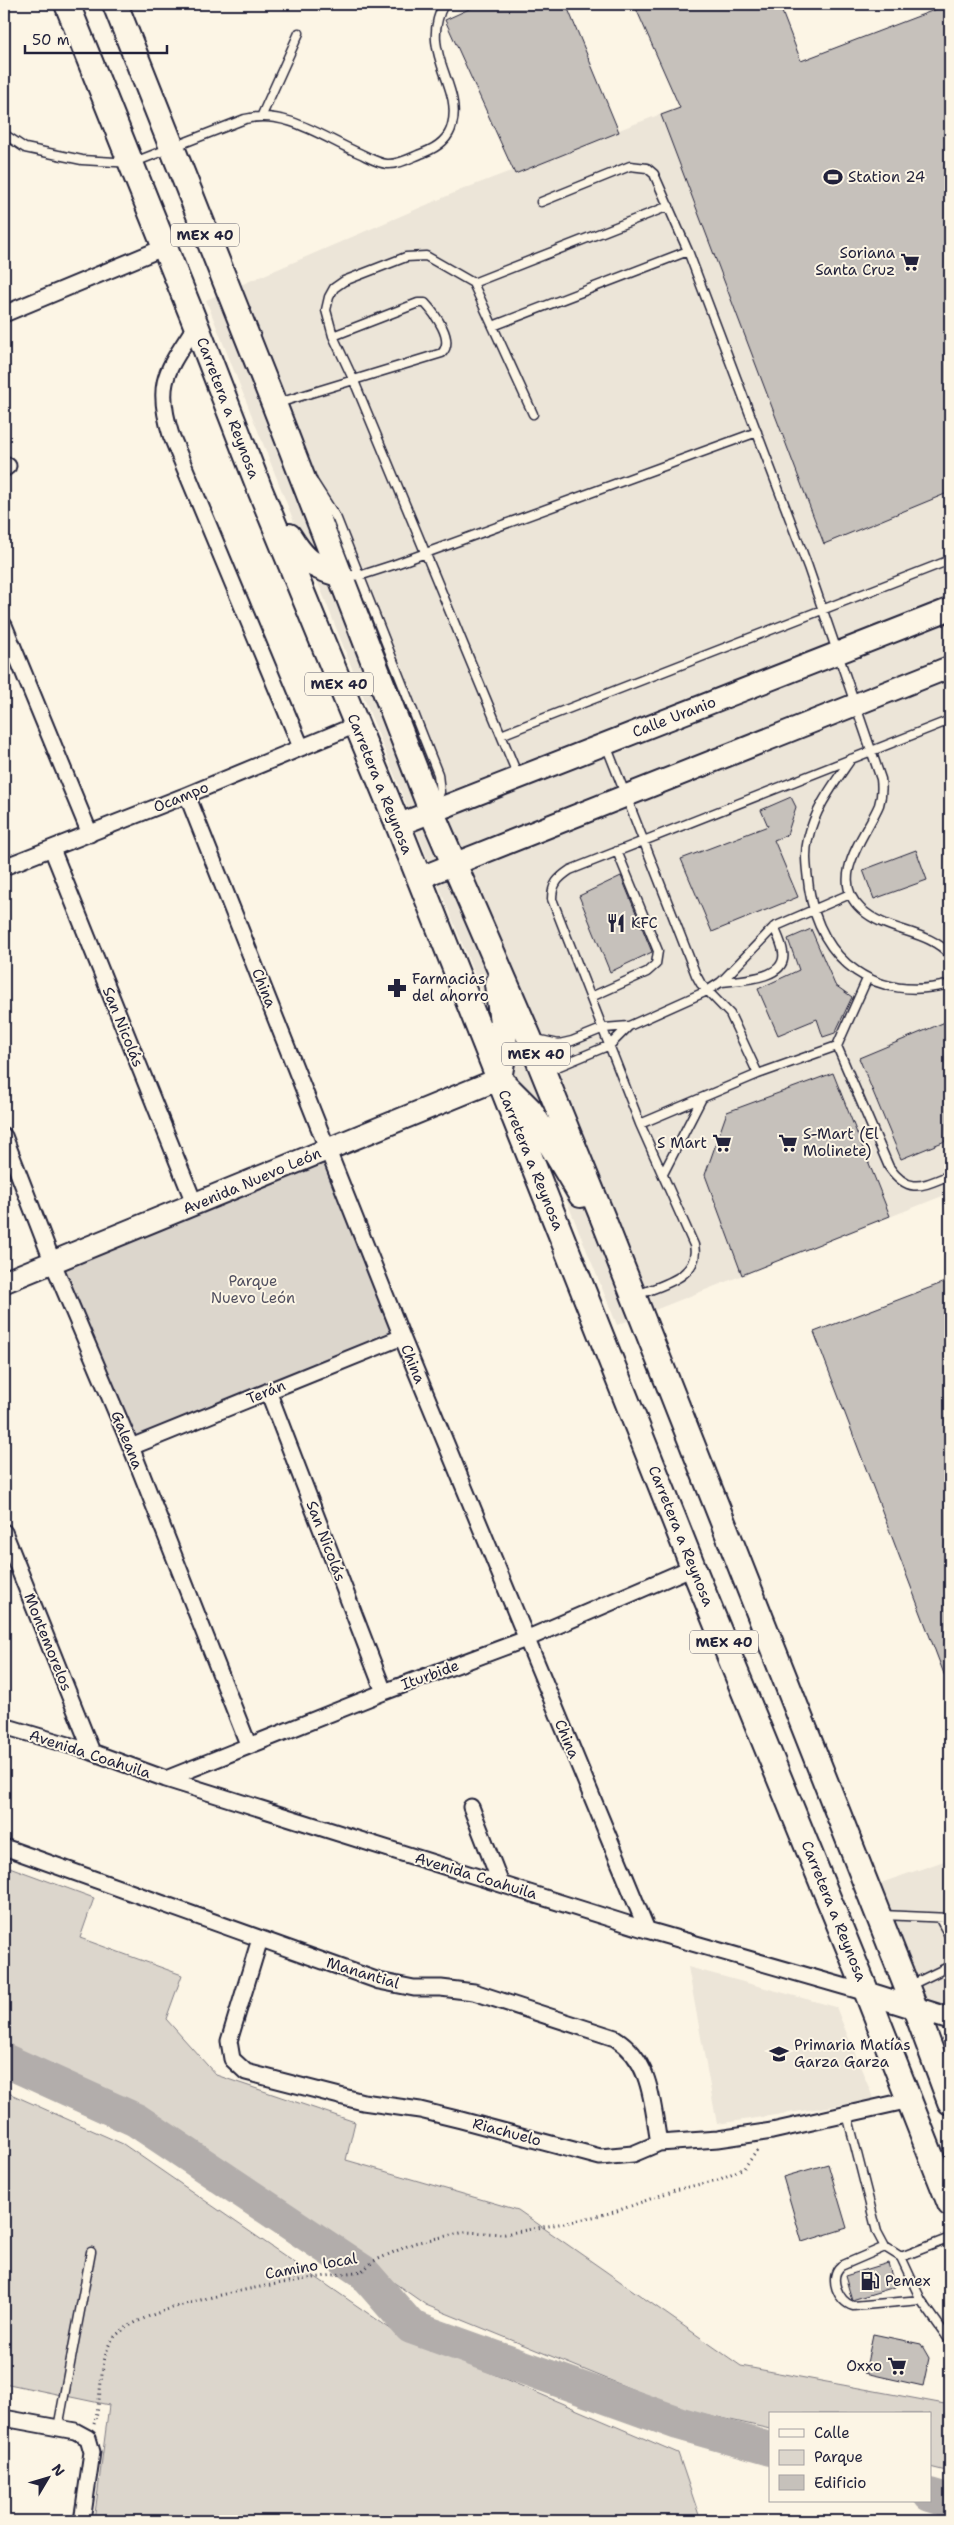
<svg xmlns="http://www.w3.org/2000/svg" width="954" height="2525" font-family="'Shantell Sans',sans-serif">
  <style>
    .built { fill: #ece5d8 }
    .green { fill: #dcd6cc; stroke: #7f7c84 }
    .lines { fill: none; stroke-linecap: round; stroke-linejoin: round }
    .river { stroke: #b2adab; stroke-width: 34 }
    .building { fill: #c6c1bb; stroke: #22223b }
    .lane-casing { stroke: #22223b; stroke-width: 11 }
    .street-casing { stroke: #22223b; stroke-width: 19 }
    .secondary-casing { stroke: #22223b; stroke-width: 25 }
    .primary-casing { stroke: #22223b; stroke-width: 28 }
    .path { stroke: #22223b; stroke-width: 3; stroke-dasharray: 1 4; stroke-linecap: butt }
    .lane { stroke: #fcf5e5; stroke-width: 8 }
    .street { stroke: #fcf5e5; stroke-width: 15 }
    .secondary { stroke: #fcf5e5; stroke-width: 21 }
    .primary { stroke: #fcf5e5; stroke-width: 24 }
    .labels { text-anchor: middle; stroke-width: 4; stroke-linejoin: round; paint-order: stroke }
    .shield { fill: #fcf5e5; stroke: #63616e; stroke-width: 1 }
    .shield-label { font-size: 14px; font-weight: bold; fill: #22223b }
    .poi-label { font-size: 15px; fill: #22223b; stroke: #fcf5e5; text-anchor: start }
    .street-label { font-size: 15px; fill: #22223b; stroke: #fcf5e5 }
    .park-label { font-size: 15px; fill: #504f5f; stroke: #fcf5e5 }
  </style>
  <rect width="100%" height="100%" fill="#fcf5e5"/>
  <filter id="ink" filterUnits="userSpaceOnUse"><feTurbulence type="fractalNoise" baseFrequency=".02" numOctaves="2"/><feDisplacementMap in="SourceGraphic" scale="10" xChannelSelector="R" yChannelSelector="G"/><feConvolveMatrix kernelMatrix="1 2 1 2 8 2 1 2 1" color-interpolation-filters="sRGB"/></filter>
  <g filter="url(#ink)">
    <!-- built -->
    <path class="built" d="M 950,4 L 950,1193 L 617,1325 L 427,857 L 206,300 L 461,190 Z
      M 950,1859 L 950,2010 L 923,2003 L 875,1885 Z
      M 688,1967 L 836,2007 L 874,2100 L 717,2124 Z"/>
    <!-- green -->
    <path class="green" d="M 328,1149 L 402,1337 L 131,1447 L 53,1263 Z
      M 4,1865 L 94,1898 L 80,1938 L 182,1975 L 166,2019 L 216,2075 L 355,2122 L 346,2160 L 518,2210 L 741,2366 L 950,2405 L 950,2472 L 930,2467 L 930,2414 L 770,2414 L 770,2429 L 678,2408 L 426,2305 L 156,2116 L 4,2047 Z
      M 4,2091 L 123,2144 L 395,2332 L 678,2453 L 701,2521 L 94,2521 L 109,2405 L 4,2383 Z"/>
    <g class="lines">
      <!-- river -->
      <path class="river" d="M 4,2060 L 136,2120 L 362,2271 L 411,2327 L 678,2423 L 770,2449
        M 930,2495 L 950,2501"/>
    </g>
    <!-- building -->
    <path class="building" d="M 480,4 L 566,4 L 619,132 L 515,174 L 445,20 Z
      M 634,4 L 779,4 L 801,61 L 950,4 L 950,492 L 824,544 L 661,115 L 680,108 Z
      M 791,797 L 796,807 L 787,835 L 774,840 L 798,897 L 712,932 L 681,859 L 768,826 L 761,810 Z
      M 916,850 L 927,880 L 874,899 L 863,870 Z
      M 621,876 L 652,952 L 610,972 L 579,896 Z
      M 811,929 L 835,985 L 852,997 L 835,1033 L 823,1037 L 817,1019 L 778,1035 L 758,989 L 799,970 L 788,939 Z
      M 950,1020 L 950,1139 L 901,1159 L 859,1058 Z
      M 833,1073 L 890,1216 L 742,1275 L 705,1175 L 727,1112 Z
      M 950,1280 L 950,1687 L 949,1687 L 814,1332 Z
      M 828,2164 L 847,2228 L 802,2242 L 783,2177 Z
      M 888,2263 L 895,2287 L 852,2300 L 845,2276 Z
      M 873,2334 L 921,2344 L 929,2358 L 923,2386 L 865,2373 Z"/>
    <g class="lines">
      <!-- lane casing -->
      <g class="lane-casing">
        <path id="lane" d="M 262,115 L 299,33
          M 4,134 L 25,148 L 82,160 L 132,163 L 245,119 C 286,109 322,137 359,153 C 368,157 377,163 387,164 C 399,165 412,157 423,153 C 436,148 449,139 452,125 C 463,85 418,52 444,4
          M 541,202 L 630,166 L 647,168 L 654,174 L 688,251 L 808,567 L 881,779 C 882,787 882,796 879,805 C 867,834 827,878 861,909 C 887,933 928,929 950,955
          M 473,283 L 669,206
          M 493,326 L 688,251
          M 333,336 L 326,310 L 329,297 L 334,288 L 344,281 L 406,257 L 426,256 L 473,283 L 533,414
          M 275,404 L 442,353 C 455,340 435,314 425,303 L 418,303 L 333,336 L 354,381 L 518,776
          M 314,483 L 337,519 L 438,774 L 440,792 L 435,805
          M 343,574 L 359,576 L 393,565 L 757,432
          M 501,735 L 950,560
          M 606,745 L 696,975 L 701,984 L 730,1014 L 758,1074
          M 851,759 C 834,784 815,808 808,839 C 804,855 807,871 809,888 C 820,962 876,1003 950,984
          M 867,979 L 837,1046 L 889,1167 C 909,1195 922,1186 950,1175
          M 721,982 C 738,980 788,980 783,952 C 782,944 777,934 774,927
          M 591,997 L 647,972 L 656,964 L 658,951 L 617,851
          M 536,1039 L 559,1044 L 572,1041 L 604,1028 L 629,1026 L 707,991 L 721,982 L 774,927 L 850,894
          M 545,1072 L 610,1045 L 629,1026
          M 640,1124 L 758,1074 L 837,1046
          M 663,1174 L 702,1098
          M 637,1295 C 661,1285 701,1277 694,1245 L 640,1124 L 552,899 C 552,884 558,878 570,870 L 950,720
          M 882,1915 L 950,1918
          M 940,1919 L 950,1937
          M 909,1986 L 950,1966
          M 847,2114 L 877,2232 L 885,2247 L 901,2257 L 921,2300 L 950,2341
          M 885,2247 L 841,2266 C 828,2277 838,2302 853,2306 L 921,2300
          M 901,2257 L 950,2238
          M 58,2428 L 91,2252"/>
      </g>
      <!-- street casing -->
      <g class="street-casing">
        <path id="street" d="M 4,314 L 165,247
          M 196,325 C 168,370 154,381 171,435 L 301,747
          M 4,469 L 8,466
          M 4,625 L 90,834
          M 187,795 L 402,1337 L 647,1930
          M 52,849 L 195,1205
          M 4,867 L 187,795 L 356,725
          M 4,1136 L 53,1263 L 131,1447 L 248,1744
          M 268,1391 L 384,1692
          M 131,1447 L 402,1337
          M 4,1532 L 92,1752
          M 4,1726 L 92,1752 L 166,1779 L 647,1930 L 867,1993
          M 166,1779 L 384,1692 L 526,1639 L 693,1567
          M 471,1807 L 501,1884
          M 4,1847 L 379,1981 L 414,1988 L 441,1988 L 474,1992 L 615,2038 C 652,2061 652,2104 659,2143
          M 260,1939 L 229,2041 L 232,2059 L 246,2072 L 363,2102 L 420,2110 L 461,2120 L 600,2157 L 633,2154 L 659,2143 L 718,2139 L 772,2131 L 910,2100
          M 4,2418 L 75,2431 L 88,2438 L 92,2452 L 82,2521"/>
      </g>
      <!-- secondary casing -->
      <g class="secondary-casing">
        <path id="secondary" d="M 398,825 L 950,609
          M 419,878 L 950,667
          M 4,1282 L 499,1079
          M 867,1993 L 950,2019"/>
      </g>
      <!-- primary casing -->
      <g class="primary-casing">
        <path id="primary" d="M 67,4 L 196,325 L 260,490 L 398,825 L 693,1567 L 867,1993 L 950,2204
          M 115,4 L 274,404 L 432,813 L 529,1037 L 602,1216 L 915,2008 L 950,2102
          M 289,536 C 304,560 311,566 338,574
          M 497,984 L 505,1045 L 499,1079
          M 504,1084 L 530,1110 L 581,1195"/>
      </g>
      <!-- path -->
      <path class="path" d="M 94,2424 C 102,2399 99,2369 109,2345 C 129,2301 314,2278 362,2271 L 374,2261 L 414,2243 L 465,2232 L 505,2234 L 575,2221 L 614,2212 L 675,2190 L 718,2180 L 744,2168 L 757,2151"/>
      <!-- lane -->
      <use href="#lane" class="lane"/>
      <!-- street -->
      <use href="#street" class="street"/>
      <!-- secondary -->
      <use href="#secondary" class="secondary"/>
      <!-- primary -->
      <use href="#primary" class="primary"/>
    </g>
  </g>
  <!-- icons -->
  <defs>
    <g id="stadium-bare" transform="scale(1.5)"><path d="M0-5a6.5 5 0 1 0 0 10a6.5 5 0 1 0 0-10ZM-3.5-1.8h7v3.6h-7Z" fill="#22223b" stroke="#fcf5e5" stroke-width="2.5" paint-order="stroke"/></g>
    <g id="supermarket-bare" transform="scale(1.5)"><path d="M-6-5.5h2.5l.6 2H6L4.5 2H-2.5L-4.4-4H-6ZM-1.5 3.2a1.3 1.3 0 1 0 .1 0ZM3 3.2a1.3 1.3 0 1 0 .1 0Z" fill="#22223b" stroke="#fcf5e5" stroke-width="2.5" paint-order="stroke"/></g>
    <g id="restaurant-bare" transform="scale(1.5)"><path d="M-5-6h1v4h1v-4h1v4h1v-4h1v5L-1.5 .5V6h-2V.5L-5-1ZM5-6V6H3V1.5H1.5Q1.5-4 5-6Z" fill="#22223b" stroke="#fcf5e5" stroke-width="2.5" paint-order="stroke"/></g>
    <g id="pharmacy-bare" transform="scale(1.5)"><path d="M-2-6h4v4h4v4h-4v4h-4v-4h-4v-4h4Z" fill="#22223b" stroke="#fcf5e5" stroke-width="2.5" paint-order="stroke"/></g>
    <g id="school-bare" transform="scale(1.5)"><path d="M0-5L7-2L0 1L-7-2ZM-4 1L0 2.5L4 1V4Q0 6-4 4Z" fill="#22223b" stroke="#fcf5e5" stroke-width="2.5" paint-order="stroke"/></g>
    <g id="fuel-bare" transform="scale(1.5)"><path d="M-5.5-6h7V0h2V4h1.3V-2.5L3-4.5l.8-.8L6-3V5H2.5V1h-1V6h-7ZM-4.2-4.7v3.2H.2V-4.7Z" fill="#22223b" stroke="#fcf5e5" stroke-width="2.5" paint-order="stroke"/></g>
  </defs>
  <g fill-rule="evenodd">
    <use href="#stadium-bare" x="833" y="177"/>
    <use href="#supermarket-bare" x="910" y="262"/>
    <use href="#restaurant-bare" x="616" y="923"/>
    <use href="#pharmacy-bare" x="397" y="988"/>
    <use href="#supermarket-bare" x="722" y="1143"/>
    <use href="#supermarket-bare" x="788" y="1143"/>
    <use href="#school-bare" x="779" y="2054"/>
    <use href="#fuel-bare" x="870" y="2281"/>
    <use href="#supermarket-bare" x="897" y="2366"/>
  </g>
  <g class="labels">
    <!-- shield labels -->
    <g class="shield">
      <rect x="171" y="223.5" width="68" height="23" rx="4"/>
      <rect x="305" y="672.5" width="68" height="23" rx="4"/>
      <rect x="502" y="1042.5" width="68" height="23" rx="4"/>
      <rect x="690" y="1630.5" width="68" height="23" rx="4"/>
    </g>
    <g class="shield-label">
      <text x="205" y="240">MEX 40</text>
      <text x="339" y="689">MEX 40</text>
      <text x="536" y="1059">MEX 40</text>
      <text x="724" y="1647">MEX 40</text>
    </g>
    <!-- poi labels -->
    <g class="poi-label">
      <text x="848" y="182">Station 24</text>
      <text x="895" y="258" text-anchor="end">Soriana<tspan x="895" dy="17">Santa Cruz</tspan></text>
      <text x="631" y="928">KFC</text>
      <text x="412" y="984">Farmacias<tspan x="412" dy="17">del ahorro</tspan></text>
      <text x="803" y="1139">S-Mart (El<tspan x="803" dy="17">Molinete)</tspan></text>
      <text x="707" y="1148" text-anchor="end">S Mart</text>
      <text x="794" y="2050">Primaria Matías<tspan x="794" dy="17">Garza Garza</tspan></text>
      <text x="885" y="2286">Pemex</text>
      <text x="882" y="2371" text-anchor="end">Oxxo</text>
    </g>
    <!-- street labels -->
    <g class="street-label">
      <text transform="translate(228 408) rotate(69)" y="5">Carretera a Reynosa</text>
      <text transform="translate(674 717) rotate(-21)" y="5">Calle Uranio</text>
      <text transform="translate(380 784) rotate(68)" y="5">Carretera a Reynosa</text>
      <text transform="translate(181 797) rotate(-22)" y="5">Ocampo</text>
      <text transform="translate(264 988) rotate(68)" y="5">China</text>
      <text transform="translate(123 1027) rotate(68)" y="5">San Nicolás</text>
      <text transform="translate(531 1160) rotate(68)" y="5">Carretera a Reynosa</text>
      <text transform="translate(252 1181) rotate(-23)" y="5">Avenida Nuevo León</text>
      <text transform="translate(413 1364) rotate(68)" y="5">China</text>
      <text transform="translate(266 1392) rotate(-22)" y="5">Terán</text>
      <text transform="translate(127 1440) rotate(68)" y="5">Galeana</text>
      <text transform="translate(681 1536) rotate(68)" y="5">Carretera a Reynosa</text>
      <text transform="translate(326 1541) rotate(69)" y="5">San Nicolás</text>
      <text transform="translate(48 1642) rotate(68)" y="5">Montemorelos</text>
      <text transform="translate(430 1675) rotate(-20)" y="5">Iturbide</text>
      <text transform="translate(567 1739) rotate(67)" y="5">China</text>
      <text transform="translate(90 1754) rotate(18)" y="5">Avenida Coahuila</text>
      <text transform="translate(476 1876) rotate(17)" y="5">Avenida Coahuila</text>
      <text transform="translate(834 1911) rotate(68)" y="5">Carretera a Reynosa</text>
      <text transform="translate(363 1973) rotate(17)" y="5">Manantial</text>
      <text transform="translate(507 2132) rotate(15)" y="5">Riachuelo</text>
      <text transform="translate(311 2266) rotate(-10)" y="5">Camino local</text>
    </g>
    <!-- park labels -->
    <g class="park-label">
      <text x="253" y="1286">Parque<tspan x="253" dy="17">Nuevo León</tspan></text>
    </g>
  </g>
  <!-- margin -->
  <rect width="954" height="2525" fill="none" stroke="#fcf5e5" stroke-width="20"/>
  <rect x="10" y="10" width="934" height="2505" fill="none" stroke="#22223b" stroke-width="2" filter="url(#ink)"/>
  <!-- legend -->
  <rect x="769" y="2412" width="162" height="90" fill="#fcf5e5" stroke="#a5a1a1"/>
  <rect x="779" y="2429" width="25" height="8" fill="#fcf5e5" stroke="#a5a1a1"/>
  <text x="814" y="2438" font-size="15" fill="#22223b">Calle</text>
  <rect x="779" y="2450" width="25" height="15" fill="#dcd6cc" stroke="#a5a1a1"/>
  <text x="814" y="2462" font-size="15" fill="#22223b">Parque</text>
  <rect x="779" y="2475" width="25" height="15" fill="#c6c1bb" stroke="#a5a1a1"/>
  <text x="814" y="2488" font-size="15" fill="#22223b">Edificio</text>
  <!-- north arrow -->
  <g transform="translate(48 2478) rotate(52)" stroke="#fcf5e5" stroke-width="4" paint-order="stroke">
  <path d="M0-4L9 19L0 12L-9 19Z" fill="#22223b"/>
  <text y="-8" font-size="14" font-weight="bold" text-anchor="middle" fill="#22223b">N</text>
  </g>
  <!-- scale -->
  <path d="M25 45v8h142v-8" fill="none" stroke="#22223b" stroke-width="2.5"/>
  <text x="32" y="45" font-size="15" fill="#22223b" stroke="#fcf5e5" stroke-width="4" paint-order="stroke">50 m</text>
</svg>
